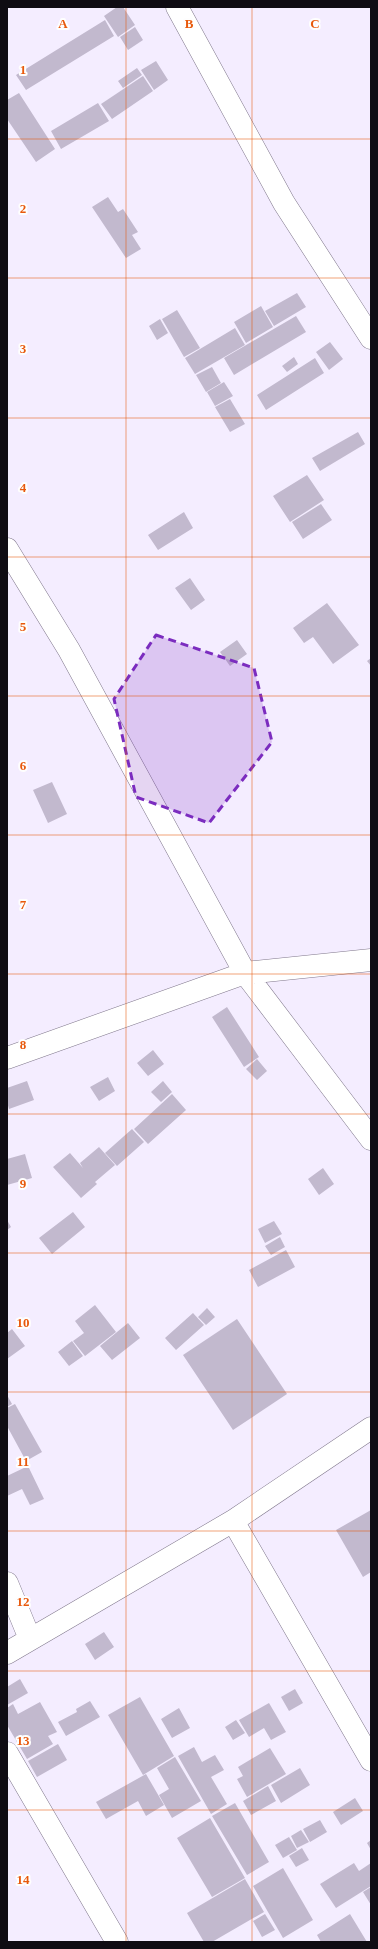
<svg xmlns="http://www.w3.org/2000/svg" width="378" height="1949" font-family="Georgia,serif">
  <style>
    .building { fill: #c2b9ce }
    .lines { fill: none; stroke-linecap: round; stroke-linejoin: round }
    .minor-casing { stroke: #80788c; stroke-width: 23 }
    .minor { stroke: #fff; stroke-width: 22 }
    .marked { fill: #7b2cbf; fill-opacity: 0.2; stroke: #7b2cbf; stroke-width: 3; stroke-dasharray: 8 5; stroke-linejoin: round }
    .grid { fill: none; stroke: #e8590c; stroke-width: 1; stroke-opacity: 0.55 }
    .grid-label { font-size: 13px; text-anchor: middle; font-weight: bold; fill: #e8590c; stroke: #fefefe; stroke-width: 4; stroke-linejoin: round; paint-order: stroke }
  </style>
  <rect width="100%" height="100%" fill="#f4edff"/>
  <!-- building -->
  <path class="building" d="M 117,7 L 123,7 L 135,25 L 118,37 L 104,16 Z
    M 105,20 L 114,36 L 26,90 L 16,75 Z
    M 135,27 L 143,40 L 128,50 L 120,37 Z
    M 156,61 L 168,80 L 154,90 L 141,70 Z
    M 137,68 L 142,75 L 123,88 L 118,81 Z
    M 143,76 L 153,91 L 112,119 L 101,104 Z
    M 19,93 L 55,149 L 36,162 L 7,119 L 7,100 Z
    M 98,103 L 109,121 L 61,149 L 51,131 Z
    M 108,197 L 118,212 L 123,209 L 138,232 L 132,235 L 141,249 L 126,258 L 92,207 Z
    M 297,293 L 306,307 L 274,326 L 265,311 Z
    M 261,306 L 273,327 L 246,343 L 234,322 Z
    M 177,310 L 200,348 L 184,357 L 162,319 Z
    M 296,316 L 306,332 L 234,375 L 224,358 Z
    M 160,319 L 168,333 L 157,340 L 149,326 Z
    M 235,328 L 245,345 L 195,374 L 185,358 Z
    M 330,342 L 343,359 L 329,370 L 316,352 Z
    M 294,357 L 298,364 L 287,372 L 282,366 Z
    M 315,358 L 324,373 L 266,410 L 257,395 Z
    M 212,367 L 221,383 L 206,392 L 196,375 Z
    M 224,382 L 233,396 L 215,406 L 207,392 Z
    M 230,399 L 245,424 L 230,432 L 215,407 Z
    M 358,432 L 365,444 L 320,471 L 312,458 Z
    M 307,475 L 324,500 L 290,522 L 273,496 Z
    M 321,504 L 332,520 L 303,539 L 292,522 Z
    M 184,512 L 193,528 L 158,550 L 148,535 Z
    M 190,578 L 205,600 L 191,610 L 175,588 Z
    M 327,603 L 359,645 L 333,664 L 313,637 L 304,643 L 293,628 Z
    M 237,640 L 247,654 L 230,666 L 220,652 Z
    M 371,658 L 371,666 L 367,661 Z
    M 52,782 L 67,814 L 48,823 L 33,790 Z
    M 227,1007 L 259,1057 L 244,1067 L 212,1017 Z
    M 153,1050 L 164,1064 L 148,1076 L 137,1063 Z
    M 257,1059 L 267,1071 L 257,1080 L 246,1069 Z
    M 108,1077 L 115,1091 L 99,1101 L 90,1087 Z
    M 27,1081 L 34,1100 L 9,1109 L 7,1102 L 7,1088 Z
    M 163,1081 L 172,1092 L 161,1102 L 151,1092 Z
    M 172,1094 L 186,1110 L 148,1144 L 134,1129 Z
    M 132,1129 L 144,1142 L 117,1166 L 105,1153 Z
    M 99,1147 L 115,1165 L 95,1182 L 97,1184 L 81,1198 L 53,1167 L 70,1153 L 83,1168 L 80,1163 Z
    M 25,1154 L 32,1178 L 7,1185 L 7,1159 Z
    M 323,1168 L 334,1184 L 319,1195 L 308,1179 Z
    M 73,1212 L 85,1227 L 52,1254 L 39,1238 Z
    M 7,1220 L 11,1227 L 7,1230 Z
    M 274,1221 L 282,1234 L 265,1243 L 258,1229 Z
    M 280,1237 L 285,1247 L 271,1255 L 265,1246 Z
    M 286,1250 L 295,1267 L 258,1287 L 249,1270 Z
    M 95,1305 L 116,1332 L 85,1356 L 73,1341 L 84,1333 L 75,1321 Z
    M 207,1308 L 215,1317 L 206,1325 L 198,1317 Z
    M 193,1313 L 204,1325 L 176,1350 L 165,1338 Z
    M 237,1319 L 287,1394 L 233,1430 L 183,1355 Z
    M 128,1323 L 140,1338 L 112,1360 L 100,1346 Z
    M 12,1329 L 25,1346 L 7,1359 L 7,1333 Z
    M 72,1341 L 83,1356 L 69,1366 L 58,1352 Z
    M 7,1395 L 12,1404 L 7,1407 Z
    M 15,1404 L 42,1452 L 26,1461 L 7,1426 L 7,1408 Z
    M 28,1466 L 44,1499 L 30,1505 L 22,1489 L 7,1496 L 7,1476 Z
    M 371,1510 L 371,1572 L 363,1577 L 336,1530 Z
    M 104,1632 L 114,1647 L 95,1660 L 85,1644 Z
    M 20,1679 L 28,1693 L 7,1705 L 7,1687 Z
    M 295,1689 L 303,1703 L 289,1711 L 281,1697 Z
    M 140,1697 L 174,1756 L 143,1775 L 108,1715 Z
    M 90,1701 L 100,1717 L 66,1736 L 58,1722 L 77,1712 L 76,1709 Z
    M 40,1702 L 57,1732 L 48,1736 L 53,1744 L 27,1759 L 7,1725 L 7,1708 L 13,1704 L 18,1714 Z
    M 269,1703 L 286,1732 L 271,1740 L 264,1728 L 249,1737 L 239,1720 Z
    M 179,1708 L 190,1728 L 172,1738 L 161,1719 Z
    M 236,1720 L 245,1733 L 233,1740 L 225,1727 Z
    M 58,1744 L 67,1760 L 37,1777 L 28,1761 Z
    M 194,1747 L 202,1762 L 215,1755 L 224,1770 L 211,1777 L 227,1804 L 211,1814 L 178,1756 Z
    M 270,1748 L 286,1774 L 247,1797 L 237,1779 L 243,1776 L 238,1767 Z
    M 175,1757 L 201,1801 L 172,1818 L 159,1795 L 169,1789 L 157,1768 Z
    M 300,1768 L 310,1785 L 281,1803 L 271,1785 Z
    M 146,1774 L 164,1805 L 146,1816 L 138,1801 L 106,1819 L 96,1802 Z
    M 268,1786 L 276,1801 L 251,1815 L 243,1801 Z
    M 355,1798 L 363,1811 L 341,1825 L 333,1812 Z
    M 235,1803 L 269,1862 L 247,1875 L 212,1816 Z
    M 210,1818 L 245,1878 L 212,1897 L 177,1838 Z
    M 320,1820 L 327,1832 L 310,1842 L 303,1829 Z
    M 301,1830 L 309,1842 L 297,1848 L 291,1836 Z
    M 289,1837 L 297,1850 L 283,1858 L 275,1845 Z
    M 371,1840 L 371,1850 L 367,1843 Z
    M 302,1848 L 309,1860 L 296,1867 L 289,1856 Z
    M 354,1863 L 359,1871 L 371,1863 L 371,1886 L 336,1908 L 320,1884 Z
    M 283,1868 L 313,1920 L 283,1938 L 253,1886 Z
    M 245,1879 L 264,1912 L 212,1942 L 204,1942 L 187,1913 Z
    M 371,1887 L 371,1905 L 363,1892 Z
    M 265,1914 L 275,1930 L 262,1937 L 253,1921 Z
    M 350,1914 L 367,1942 L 321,1942 L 317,1935 Z"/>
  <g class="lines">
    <!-- minor casing -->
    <g class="minor-casing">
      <path id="minor" d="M 177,7 L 284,203 L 371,338
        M 7,549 L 69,650 L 245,973 L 371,1139
        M 7,1058 L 245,973 L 371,960
        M 233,1521 L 371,1760
        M 7,1583 L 30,1639
        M 7,1653 L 233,1521 L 371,1428
        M 7,1753 L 117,1942"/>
    </g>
    <!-- minor -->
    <use href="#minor" class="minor"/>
  </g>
  <!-- marked area -->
  <path class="marked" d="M 156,635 L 254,668 L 272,742 L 209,823 L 136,797 L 114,699 Z"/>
  <!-- grid -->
  <path class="grid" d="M 126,7 L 126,1942M 252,7 L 252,1942M 7,139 L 371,139M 7,278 L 371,278M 7,418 L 371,418M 7,557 L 371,557M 7,696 L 371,696M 7,835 L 371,835M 7,974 L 371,974M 7,1114 L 371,1114M 7,1253 L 371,1253M 7,1392 L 371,1392M 7,1531 L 371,1531M 7,1671 L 371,1671M 7,1810 L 371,1810"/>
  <g class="grid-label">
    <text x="63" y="28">A</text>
    <text x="189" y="28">B</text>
    <text x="315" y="28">C</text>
    <text x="23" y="74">1</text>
    <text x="23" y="213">2</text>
    <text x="23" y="353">3</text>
    <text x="23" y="492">4</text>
    <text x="23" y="631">5</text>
    <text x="23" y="770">6</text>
    <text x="23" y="909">7</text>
    <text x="23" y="1049">8</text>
    <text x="23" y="1188">9</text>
    <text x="23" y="1327">10</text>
    <text x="23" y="1466">11</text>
    <text x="23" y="1606">12</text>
    <text x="23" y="1745">13</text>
    <text x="23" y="1884">14</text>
  </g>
  <!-- border -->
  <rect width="378" height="1949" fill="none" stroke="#0f0c13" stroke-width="16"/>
</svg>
